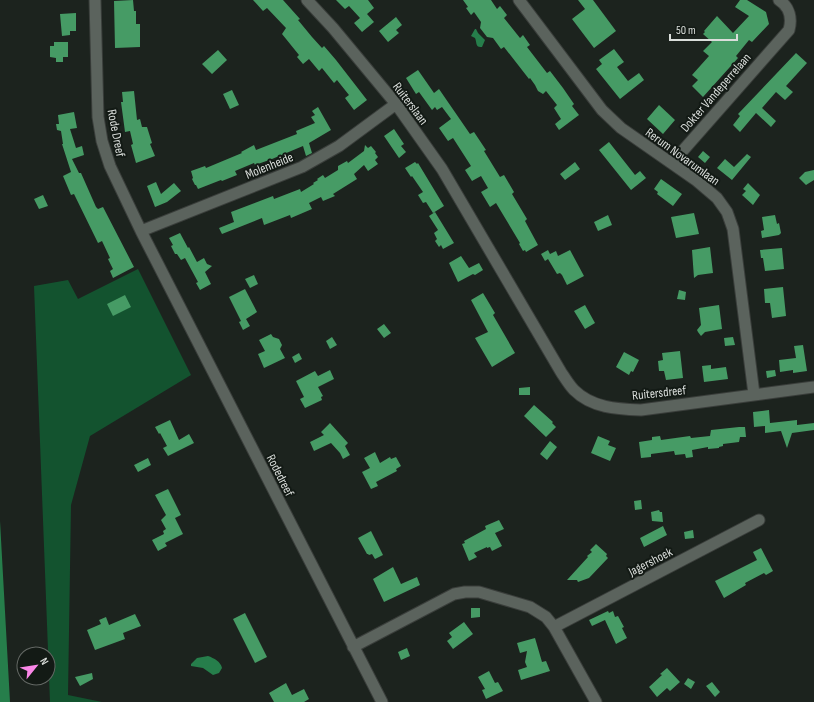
<svg xmlns="http://www.w3.org/2000/svg" width="814" height="702" font-family="'Sofia Sans Condensed',sans-serif">
  <style>
    .green { fill: #13532f }
    .water { fill: #267e4b }
    .building { fill: #469b65 }
    .lines { fill: none; stroke-linecap: round; stroke-linejoin: round }
    .minor-casing { stroke: #3a3e3b; stroke-width: 13 }
    .minor { stroke: #5b635d; stroke-width: 11 }
    .labels { text-anchor: middle; stroke-width: 4; stroke-linejoin: round; paint-order: stroke }
    .street-label { font-size: 13px; fill: #dadedb; stroke: #131a15 }
  </style>
  <rect width="100%" height="100%" fill="#1c231e"/>
  <!-- green -->
  <path class="green" d="M 138,269 L 191,375 L 90,436 L 71,505 L 68,695 L 102,702 L 50,702 L 34,286 L 68,280 L 78,299 Z"/>
  <!-- water -->
  <path class="water" d="M 475,29 L 476,29 L 478,33 L 485,40 L 482,47 C 475,48 477,42 475,38 L 471,36 Z
    M 0,521 L 10,702 L 0,702 Z
    M 208,656 C 214,658 221,662 222,668 L 219,673 L 213,675 L 203,668 L 191,666 L 191,664 L 197,658 Z"/>
  <!-- building -->
  <path class="building" d="M 133,0 L 134,11 L 136,11 L 136,24 L 140,24 L 140,47 L 115,48 L 114,1 Z
    M 253,0 L 283,0 L 300,19 L 298,20 L 312,37 L 322,48 L 324,46 L 336,60 L 367,100 L 354,110 L 345,98 L 349,95 L 337,80 L 334,83 L 322,68 L 319,71 L 309,59 L 303,64 L 297,57 L 299,55 L 282,34 L 286,28 L 267,8 L 263,11 Z
    M 336,0 L 368,0 L 374,8 L 367,14 L 374,22 L 362,32 L 354,23 L 360,18 L 349,6 L 345,9 Z
    M 463,0 L 491,0 L 497,9 L 500,6 L 507,15 L 504,18 L 520,38 L 523,35 L 530,45 L 527,47 L 547,73 L 550,71 L 563,88 L 574,104 L 572,106 L 579,115 L 559,130 L 555,124 L 561,119 L 554,108 L 557,105 L 546,91 L 543,94 L 538,91 L 535,85 L 530,78 L 529,79 L 504,47 L 501,49 L 493,38 L 487,37 L 480,28 L 481,22 L 474,12 L 471,15 L 466,8 L 468,7 Z
    M 578,0 L 593,0 L 616,31 L 594,48 L 572,19 L 585,9 Z
    M 740,0 L 747,0 L 766,12 L 769,24 L 752,42 L 749,40 L 736,56 L 738,58 L 703,97 L 692,86 L 698,80 L 692,75 L 709,56 L 703,51 L 712,42 L 703,34 L 705,32 L 704,31 L 717,16 L 733,33 L 749,16 L 735,7 Z
    M 76,13 L 76,31 L 70,31 L 70,35 L 62,36 L 60,14 Z
    M 396,17 L 402,25 L 396,30 L 399,33 L 388,42 L 379,31 Z
    M 54,42 L 68,42 L 68,57 L 63,57 L 63,62 L 56,62 L 56,58 L 50,57 L 50,46 L 54,46 Z
    M 614,49 L 624,62 L 617,67 L 628,81 L 639,73 L 644,80 L 620,99 L 596,69 L 602,64 L 599,60 Z
    M 218,50 L 227,60 L 212,74 L 202,64 Z
    M 796,53 L 807,63 L 786,86 L 793,92 L 785,100 L 776,92 L 762,108 L 776,121 L 771,127 L 756,113 L 740,132 L 733,125 L 740,116 L 738,114 Z
    M 418,70 L 434,93 L 439,89 L 470,134 L 474,132 L 486,150 L 484,151 L 500,177 L 504,175 L 514,192 L 512,194 L 527,219 L 525,221 L 538,245 L 526,252 L 525,250 L 523,251 L 519,244 L 520,243 L 496,203 L 490,207 L 481,192 L 488,188 L 481,176 L 472,181 L 465,170 L 471,166 L 453,138 L 448,141 L 439,128 L 451,119 L 442,107 L 437,110 L 435,107 L 432,110 L 419,92 L 416,94 L 406,78 Z
    M 232,90 L 239,105 L 230,109 L 223,94 Z
    M 134,91 L 137,120 L 140,119 L 142,127 L 147,127 L 152,143 L 150,144 L 155,156 L 136,163 L 131,145 L 133,144 L 130,131 L 125,132 L 121,102 L 123,102 L 122,92 Z
    M 659,105 L 675,120 L 663,134 L 647,119 Z
    M 318,107 L 331,130 L 309,143 L 312,153 L 306,156 L 303,146 L 272,159 L 255,165 L 254,163 L 235,171 L 237,175 L 222,181 L 221,180 L 198,189 L 196,185 L 195,185 L 192,179 L 193,178 L 191,171 L 205,166 L 206,168 L 242,153 L 241,152 L 254,145 L 256,150 L 297,134 L 296,131 L 315,123 L 311,117 L 315,115 L 312,111 Z
    M 74,112 L 77,128 L 70,129 L 76,148 L 82,146 L 84,155 L 72,159 L 79,173 L 81,173 L 96,207 L 98,209 L 103,207 L 134,267 L 113,278 L 110,271 L 113,269 L 108,259 L 110,258 L 102,241 L 98,243 L 74,194 L 71,195 L 63,176 L 71,172 L 62,144 L 63,144 L 61,131 L 57,130 L 56,124 L 59,124 L 58,115 Z
    M 394,129 L 404,144 L 401,146 L 406,152 L 399,158 L 384,136 Z
    M 609,142 L 635,175 L 640,171 L 646,178 L 631,190 L 599,150 Z
    M 365,145 L 368,148 L 371,146 L 376,152 L 375,153 L 378,157 L 375,160 L 378,164 L 368,171 L 364,165 L 354,174 L 357,179 L 333,194 L 335,196 L 323,201 L 321,197 L 309,203 L 312,209 L 291,218 L 290,215 L 264,225 L 262,218 L 222,234 L 219,228 L 234,222 L 231,212 L 273,196 L 274,199 L 300,189 L 301,192 L 314,184 L 313,183 L 318,180 L 317,179 L 323,175 L 325,178 L 338,170 L 338,166 L 347,161 L 348,163 L 364,151 Z
    M 703,151 L 710,157 L 705,163 L 698,157 Z
    M 747,154 L 751,157 L 732,180 L 717,168 L 725,159 L 734,167 Z
    M 415,162 L 417,164 L 418,163 L 444,206 L 433,213 L 426,202 L 423,203 L 418,195 L 423,192 L 412,176 L 411,177 L 405,168 Z
    M 575,162 L 580,169 L 565,180 L 560,174 Z
    M 814,170 L 814,180 L 806,185 L 799,178 L 805,172 Z
    M 661,179 L 682,194 L 673,206 L 657,194 L 658,192 L 654,189 Z
    M 156,182 L 161,194 L 174,183 L 181,191 L 167,202 L 155,207 L 147,186 Z
    M 748,183 L 760,195 L 753,205 L 742,195 L 746,191 L 743,189 Z
    M 43,195 L 48,206 L 39,209 L 34,199 Z
    M 435,212 L 454,243 L 443,249 L 441,245 L 439,247 L 435,241 L 437,239 L 434,233 L 438,230 L 429,216 Z
    M 694,213 L 699,234 L 676,238 L 671,217 Z
    M 608,215 L 612,225 L 598,231 L 594,222 Z
    M 775,215 L 777,224 L 779,223 L 781,233 L 779,235 L 762,238 L 761,231 L 764,230 L 762,217 Z
    M 180,233 L 188,248 L 189,247 L 197,262 L 204,258 L 207,264 L 212,266 L 205,272 L 211,284 L 200,290 L 196,283 L 198,282 L 185,258 L 181,260 L 177,254 L 175,254 L 171,246 L 173,245 L 169,238 Z
    M 710,247 L 713,273 L 698,275 L 694,278 L 692,250 Z
    M 782,248 L 784,269 L 765,271 L 763,258 L 761,258 L 760,250 Z
    M 548,250 L 550,254 L 556,251 L 558,256 L 570,250 L 584,276 L 567,285 L 562,275 L 560,273 L 557,274 L 548,259 L 545,261 L 541,254 Z
    M 461,256 L 469,268 L 479,263 L 483,270 L 475,275 L 473,274 L 458,282 L 449,263 Z
    M 254,275 L 258,284 L 250,288 L 245,279 Z
    M 783,287 L 786,316 L 772,318 L 770,303 L 765,303 L 764,289 Z
    M 245,289 L 257,312 L 246,319 L 250,326 L 243,330 L 239,322 L 241,321 L 229,297 Z
    M 679,290 L 686,292 L 685,300 L 677,299 Z
    M 483,293 L 495,313 L 493,315 L 515,353 L 492,367 L 475,338 L 488,332 L 471,300 Z
    M 125,295 L 131,307 L 113,316 L 107,304 Z
    M 585,305 L 595,323 L 585,329 L 574,311 Z
    M 719,305 L 722,329 L 705,332 L 701,336 L 698,332 L 697,330 L 701,325 L 699,308 Z
    M 384,324 L 391,333 L 384,338 L 377,329 Z
    M 271,334 L 273,337 L 279,339 L 282,345 L 280,349 L 285,358 L 264,368 L 258,354 L 265,351 L 259,340 Z
    M 332,337 L 337,345 L 330,349 L 326,341 Z
    M 733,337 L 735,345 L 725,346 L 724,338 Z
    M 803,345 L 807,371 L 793,373 L 793,370 L 780,372 L 779,360 L 796,358 L 794,346 Z
    M 680,351 L 683,378 L 666,380 L 664,371 L 659,371 L 658,361 L 663,360 L 662,353 Z
    M 624,352 L 639,360 L 633,372 L 631,371 L 629,375 L 616,367 Z
    M 299,353 L 302,359 L 295,363 L 292,357 Z
    M 711,365 L 711,369 L 726,367 L 728,379 L 704,382 L 702,366 Z
    M 330,370 L 334,379 L 318,387 L 323,396 L 321,397 L 322,400 L 305,408 L 300,399 L 304,397 L 296,381 L 315,371 L 318,376 Z
    M 775,370 L 776,376 L 767,378 L 766,371 Z
    M 530,387 L 530,395 L 519,395 L 519,388 Z
    M 534,405 L 553,422 L 552,423 L 556,427 L 546,437 L 524,416 Z
    M 769,410 L 770,423 L 797,420 L 797,425 L 814,423 L 814,430 L 792,433 L 787,448 L 781,431 L 765,433 L 765,426 L 754,427 L 753,412 Z
    M 170,420 L 179,440 L 189,434 L 194,443 L 168,456 L 163,448 L 167,446 L 160,433 L 159,434 L 155,427 Z
    M 330,423 L 348,443 L 345,446 L 350,455 L 343,459 L 340,453 L 331,443 L 314,451 L 310,442 L 324,435 L 321,432 Z
    M 739,427 L 745,427 L 746,437 L 740,437 L 739,442 L 723,444 L 723,446 L 719,447 L 719,448 L 708,449 L 708,447 L 692,450 L 693,457 L 686,458 L 685,454 L 675,455 L 674,451 L 651,454 L 651,457 L 641,458 L 639,442 L 652,440 L 652,437 L 660,436 L 661,440 L 690,436 L 691,438 L 710,436 L 711,430 Z
    M 598,436 L 610,441 L 608,445 L 616,448 L 610,461 L 591,453 Z
    M 550,441 L 557,447 L 547,460 L 540,454 Z
    M 375,452 L 380,463 L 390,457 L 391,459 L 396,457 L 401,466 L 396,469 L 397,471 L 376,482 L 378,486 L 371,489 L 362,472 L 370,468 L 364,458 Z
    M 148,458 L 151,465 L 138,472 L 134,465 Z
    M 168,489 L 181,515 L 175,518 L 183,534 L 165,543 L 167,546 L 158,551 L 152,540 L 164,534 L 163,531 L 166,529 L 161,520 L 166,515 L 155,495 Z
    M 641,500 L 642,509 L 635,510 L 634,501 Z
    M 659,510 L 660,512 L 662,512 L 663,522 L 652,521 L 651,512 Z
    M 499,520 L 504,529 L 495,533 L 502,546 L 492,551 L 490,547 L 487,548 L 487,547 L 474,553 L 477,557 L 469,561 L 462,544 L 465,543 L 464,541 L 486,529 L 485,526 Z
    M 663,526 L 667,535 L 644,547 L 640,538 Z
    M 693,530 L 694,538 L 685,539 L 684,532 Z
    M 371,531 L 383,555 L 375,559 L 372,554 L 369,555 L 368,554 L 367,554 L 358,538 Z
    M 596,544 L 607,554 L 606,556 L 608,558 L 589,578 L 578,582 L 577,580 L 567,580 L 588,557 L 587,556 L 592,552 L 590,550 Z
    M 761,548 L 773,571 L 766,575 L 764,573 L 745,583 L 746,585 L 724,598 L 715,581 L 757,560 L 753,552 Z
    M 393,567 L 401,584 L 417,577 L 420,585 L 384,602 L 373,579 Z
    M 471,608 L 480,608 L 480,617 L 471,618 Z
    M 608,611 L 609,613 L 613,611 L 615,617 L 618,616 L 624,627 L 622,628 L 627,638 L 616,644 L 605,620 L 592,626 L 589,620 Z
    M 245,613 L 267,657 L 255,663 L 233,619 Z
    M 135,614 L 141,626 L 123,633 L 125,639 L 95,650 L 87,630 L 101,624 L 99,620 L 106,617 L 109,625 Z
    M 464,622 L 473,634 L 453,649 L 447,641 L 452,637 L 449,633 Z
    M 535,638 L 542,662 L 546,661 L 550,671 L 521,680 L 518,670 L 527,667 L 525,662 L 527,651 L 520,653 L 517,643 Z
    M 407,648 L 410,656 L 401,660 L 398,652 Z
    M 667,668 L 680,682 L 670,691 L 667,688 L 657,697 L 649,687 L 662,675 L 660,674 Z
    M 489,671 L 495,683 L 498,682 L 503,691 L 486,699 L 482,690 L 485,689 L 478,677 Z
    M 92,673 L 93,679 L 80,686 L 75,677 Z
    M 688,678 L 695,682 L 691,689 L 684,684 Z
    M 712,682 L 720,692 L 715,697 L 706,686 Z
    M 286,683 L 292,695 L 304,689 L 309,699 L 304,702 L 274,702 L 269,693 Z"/>
  <g class="lines">
    <!-- minor casing -->
    <g class="minor-casing">
      <path id="minor" d="M 95,0 L 98,117 L 102,141 L 110,166 L 141,231 L 382,702
        M 307,0 L 333,28 L 396,104 L 442,169 L 561,372 C 565,378 569,385 574,390 C 592,408 617,409 641,410 L 814,387
        M 519,0 L 602,110 L 621,128 L 697,181 L 717,198 L 727,212 L 733,229 L 754,394
        M 672,163 L 789,30 C 792,19 790,7 779,0
        M 141,231 L 302,167 L 339,146 L 396,104
        M 554,627 L 759,520
        M 353,647 L 454,594 L 465,592 L 479,592 L 530,607 L 546,617 L 554,627 L 596,702"/>
    </g>
    <!-- minor -->
    <use href="#minor" class="minor"/>
  </g>
  <g class="labels">
    <!-- street labels -->
    <g class="street-label">
      <text transform="translate(715 92) rotate(-49)" y="5">Dokter Vandeperrelaan</text>
      <text transform="translate(411 103) rotate(53)" y="5">Ruiterslaan</text>
      <text transform="translate(117 133) rotate(79)" y="5">Rode Dreef</text>
      <text transform="translate(683 156) rotate(36)" y="5">Rerum Novarumlaan</text>
      <text transform="translate(269 165) rotate(-22)" y="5">Molenheide</text>
      <text transform="translate(659 392) rotate(-6)" y="5">Ruitersdreef</text>
      <text transform="translate(281 475) rotate(63)" y="5">Rodedreef</text>
      <text transform="translate(650 561) rotate(-27)" y="5">Jagershoek</text>
    </g>
  </g>
  <!-- north arrow -->
  <g transform="translate(36 666) rotate(60)"><circle r="19" fill="#131a15" stroke="#636864"/>
  <path d="M0-3L7 15L0 10L-7 15Z" fill="#fa87e7"/>
  <text y="-6" font-size="11" font-weight="bold" text-anchor="middle" fill="#dadedb">N</text>
  </g>
  <!-- scale -->
  <path d="M670 34v6h67v-6" fill="none" stroke="#dadedb" stroke-width="2"/>
  <text x="676" y="34" font-size="12" fill="#dadedb" stroke="#131a15" stroke-width="3" paint-order="stroke">50 m</text>
</svg>
